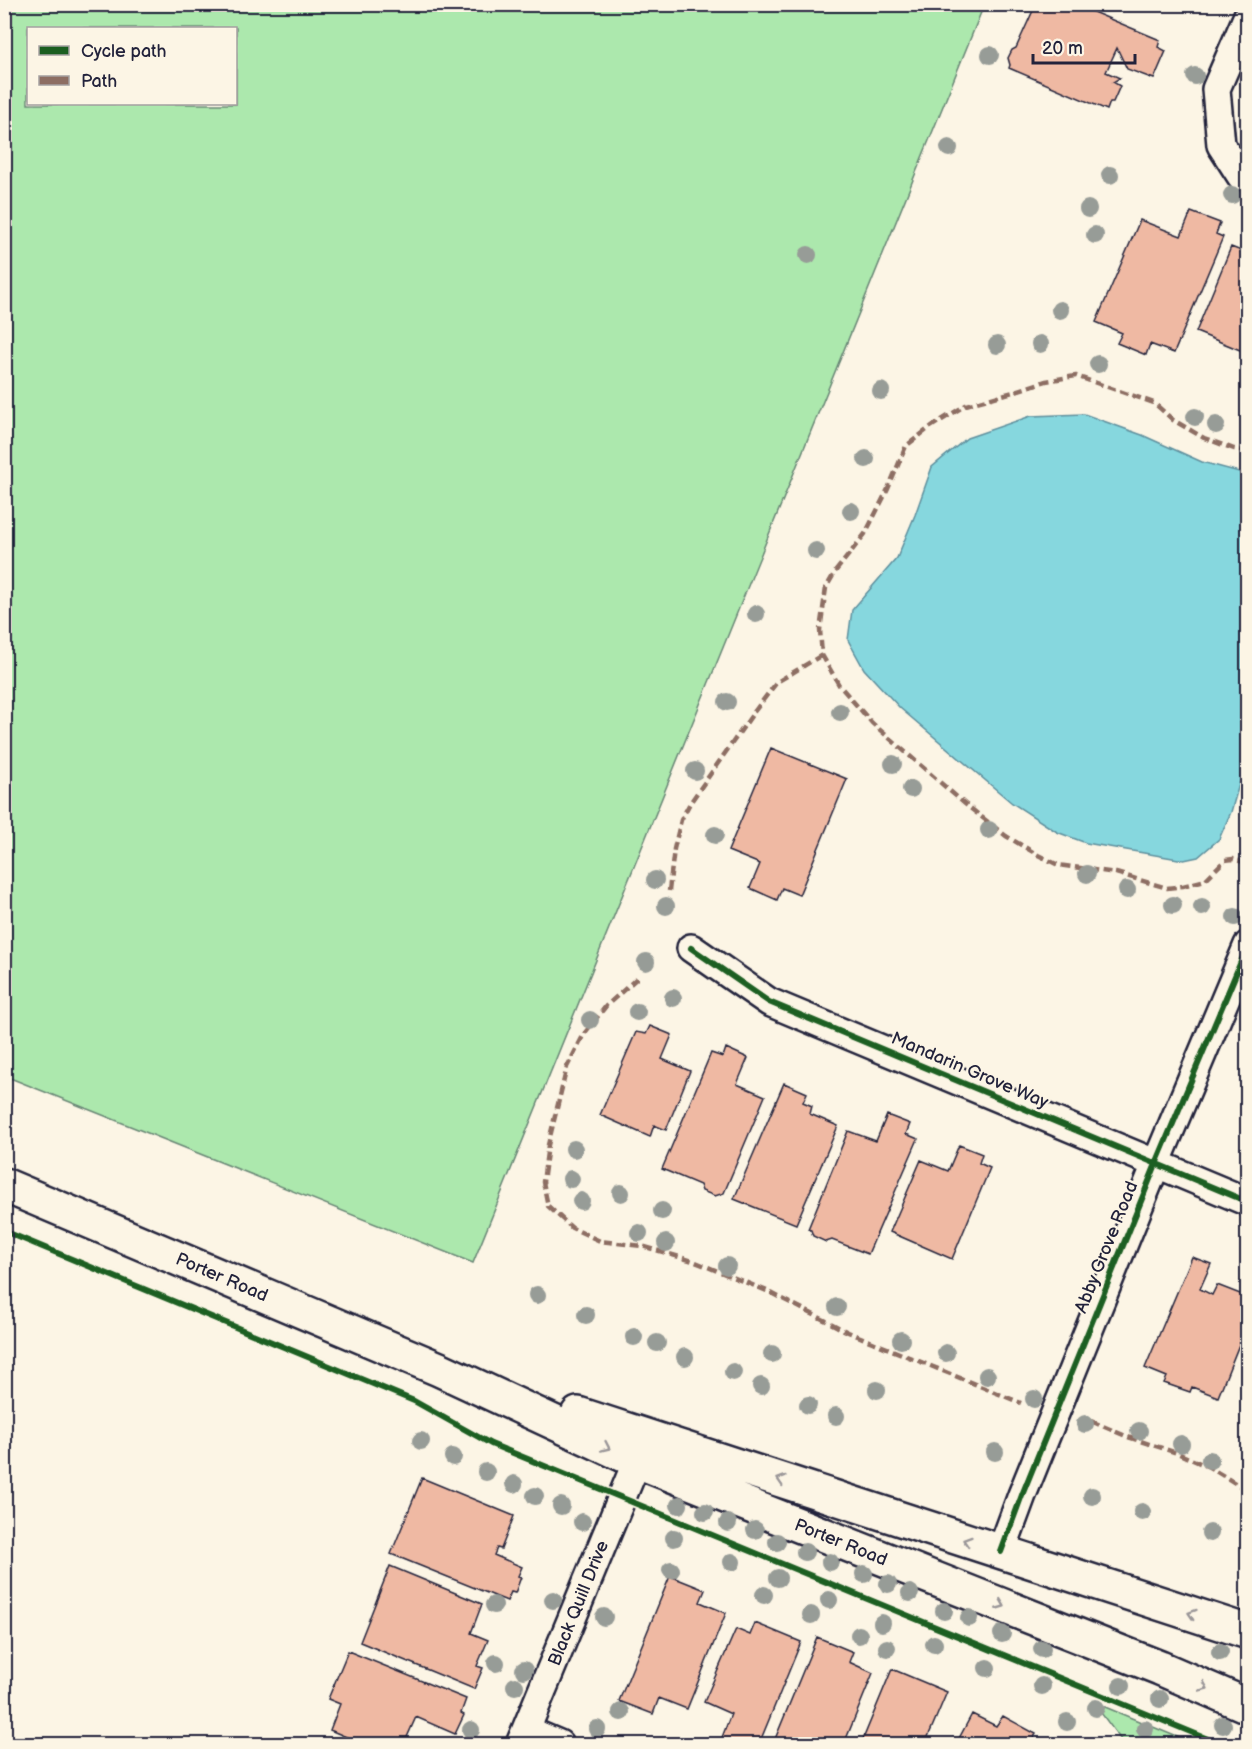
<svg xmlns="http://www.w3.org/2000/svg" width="1252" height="1749" font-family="'Balsamiq Sans',sans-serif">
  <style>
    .green { fill: #ace8ad; stroke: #678574; stroke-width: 1.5; fill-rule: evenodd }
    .water { fill: #86d7de; stroke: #5e8f9d; stroke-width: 1.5 }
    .building { fill: #efb9a3; stroke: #22223b; stroke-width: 1.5 }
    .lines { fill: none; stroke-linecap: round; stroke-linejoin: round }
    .street-casing { stroke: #22223b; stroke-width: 32 }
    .secondary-casing { stroke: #22223b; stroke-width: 38 }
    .street { stroke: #fcf5e5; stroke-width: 27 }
    .secondary { stroke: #fcf5e5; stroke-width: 33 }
    .quiet { stroke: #8d6e63; stroke-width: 4.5; stroke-dasharray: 9 4.5; stroke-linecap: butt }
    .cycleway-casing { stroke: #fcf5e5; stroke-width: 10 }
    .cycleway { stroke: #1b5e20; stroke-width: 6 }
    .tree { fill: #979c97 }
    .oneway { stroke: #9a9698 }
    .labels { text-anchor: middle; stroke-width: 4.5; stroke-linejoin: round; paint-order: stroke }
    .street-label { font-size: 18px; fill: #22223b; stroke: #fcf5e5 }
  </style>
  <rect width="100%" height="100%" fill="#fcf5e5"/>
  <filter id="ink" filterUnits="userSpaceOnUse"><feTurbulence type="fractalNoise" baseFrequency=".0167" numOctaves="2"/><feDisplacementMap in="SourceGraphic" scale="12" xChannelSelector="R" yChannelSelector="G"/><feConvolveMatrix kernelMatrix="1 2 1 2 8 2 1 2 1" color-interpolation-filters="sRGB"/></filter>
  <g filter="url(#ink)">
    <!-- green -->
    <path class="green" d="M 4,5 L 984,5 L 473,1263 L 5,1076 ZM 28,28 L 236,28 L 236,104 L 28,104 Z
      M 1093,1702 L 1194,1744 L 1124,1744 Z"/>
    <!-- water -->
    <path class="water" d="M 1084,414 L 1142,435 L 1202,462 L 1247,474 L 1247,757 L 1231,812 L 1219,839 L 1198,857 L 1184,860 L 1086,843 L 1057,832 L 1012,803 L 900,708 L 864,669 L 848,640 L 852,610 L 897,558 L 915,515 L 932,467 L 967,438 L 1031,416 Z"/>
    <!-- building -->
    <path class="building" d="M 1036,4 L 1074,4 L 1160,40 L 1158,47 L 1166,51 L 1154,79 L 1127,69 L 1117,48 L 1106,72 L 1120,78 L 1113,82 L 1120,86 L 1113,102 L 1110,102 L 1107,110 L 1009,68 L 1010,65 L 1008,58 L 1012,50 L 1016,48 Z
      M 1191,212 L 1220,223 L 1216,234 L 1223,237 L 1174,353 L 1150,344 L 1146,355 L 1117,343 L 1122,333 L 1096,322 L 1140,220 L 1181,236 Z
      M 1231,247 L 1244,252 L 1242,255 L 1248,258 L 1248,347 L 1245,352 L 1196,332 Z
      M 771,748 L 847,779 L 799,895 L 782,888 L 777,900 L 750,888 L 760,864 L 728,851 Z
      M 650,1026 L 672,1035 L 662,1059 L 690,1071 L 666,1130 L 654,1125 L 650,1137 L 600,1115 L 636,1032 L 646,1034 Z
      M 726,1048 L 748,1058 L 737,1084 L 765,1096 L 724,1193 L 715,1196 L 702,1191 L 700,1185 L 662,1169 L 711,1053 L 723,1057 Z
      M 784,1083 L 807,1093 L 803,1102 L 812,1106 L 810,1114 L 838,1126 L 796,1224 L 734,1199 Z
      M 887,1115 L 910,1124 L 906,1134 L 918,1139 L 868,1254 L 832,1240 L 826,1242 L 813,1236 L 811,1230 L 808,1229 L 848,1131 L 876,1141 Z
      M 959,1145 L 982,1154 L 979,1163 L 990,1168 L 952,1259 L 890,1232 L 921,1160 L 948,1171 Z
      M 1192,1257 L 1211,1264 L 1200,1289 L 1212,1295 L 1217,1285 L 1248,1297 L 1248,1322 L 1218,1397 L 1192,1387 L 1190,1392 L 1164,1383 L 1167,1377 L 1145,1368 Z
      M 422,1478 L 514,1516 L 501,1549 L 497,1548 L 494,1555 L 522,1567 L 518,1576 L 521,1577 L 515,1593 L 511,1592 L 507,1601 L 391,1554 Z
      M 390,1566 L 482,1604 L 471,1633 L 488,1640 L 477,1666 L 483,1668 L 474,1689 L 360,1642 Z
      M 670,1576 L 705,1590 L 700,1602 L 726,1613 L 687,1709 L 659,1698 L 653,1714 L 619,1701 Z
      M 755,1623 L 801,1642 L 759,1744 L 727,1744 L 728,1743 L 721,1740 L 731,1714 L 704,1702 L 736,1629 L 750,1635 Z
      M 817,1637 L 853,1652 L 849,1662 L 873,1673 L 844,1744 L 773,1744 Z
      M 348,1651 L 466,1699 L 461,1713 L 464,1715 L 455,1734 L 416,1717 L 404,1744 L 396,1743 L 395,1744 L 363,1744 L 330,1730 L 340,1704 L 328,1699 Z
      M 892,1669 L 947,1692 L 925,1744 L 861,1744 Z
      M 972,1714 L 996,1726 L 1003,1716 L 1036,1734 L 1030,1744 L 956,1744 Z"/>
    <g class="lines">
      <!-- street casing -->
      <g class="street-casing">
        <path id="street" d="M 1248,15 L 1216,89 L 1221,145 L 1241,176 L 1248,178
          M 691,948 L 769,1002 L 1248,1202
          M 1001,1552 L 1022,1495 L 1156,1164 L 1248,945
          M 526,1730 L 559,1744
          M 520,1744 L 637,1461"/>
      </g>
      <!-- secondary casing -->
      <g class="secondary-casing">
        <path id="secondary" d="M 4,1185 L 439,1369 L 637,1461 L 1160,1668 L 1248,1706
          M 578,1414 L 1248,1632"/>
      </g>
      <!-- street -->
      <use href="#street" class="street"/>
      <!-- secondary -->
      <use href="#secondary" class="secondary"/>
      <!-- quiet -->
      <path class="quiet" d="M 1247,863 L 1233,859 L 1225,860 L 1205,880 L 1183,886 L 1167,888 L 1116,873 L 1058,865 L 1038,855 L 1006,836 L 965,804 L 872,723 L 839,685 L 822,655 L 820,630 L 826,588 L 835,572 L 865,534 L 888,489 L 906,446 L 932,426 L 966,405 L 1013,392 L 1046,381 L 1076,376 L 1154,403 L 1173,420 L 1204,438 L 1234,449 L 1248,451
        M 669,891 L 674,849 L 681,820 L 690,803 L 754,712 L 777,682 L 822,655
        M 637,978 L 606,1006 L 584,1034 L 567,1067 L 548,1145 L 543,1182 L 548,1206 L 572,1228 L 600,1241 L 642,1246 L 693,1261 L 767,1291 L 848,1332 L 1021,1403
        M 1091,1421 L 1128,1437 L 1177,1453 L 1209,1467 L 1248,1491"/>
      <!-- cycleway casing -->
      <g class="cycleway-casing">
        <path id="cycleway" d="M 691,948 L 769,1002 L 1248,1202
          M 4,1231 L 414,1401 L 491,1444 L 1220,1744
          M 1001,1552 L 1022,1495 L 1156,1164 L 1248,945"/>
      </g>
      <!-- cycleway -->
      <use href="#cycleway" class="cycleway"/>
    </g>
    <!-- trees -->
    <g class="tree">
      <circle cx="990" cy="55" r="9"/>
      <circle cx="1195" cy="76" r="9"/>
      <circle cx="949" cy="148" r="9"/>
      <circle cx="1110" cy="175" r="9"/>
      <circle cx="1232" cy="195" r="9"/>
      <circle cx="1088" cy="209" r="9"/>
      <circle cx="1095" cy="235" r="9"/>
      <circle cx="808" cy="255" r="9"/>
      <circle cx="1060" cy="310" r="9"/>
      <circle cx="1040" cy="344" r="9"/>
      <circle cx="997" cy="345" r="9"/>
      <circle cx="1098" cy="364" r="9"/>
      <circle cx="881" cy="391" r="9"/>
      <circle cx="1195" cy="417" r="9"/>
      <circle cx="1216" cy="425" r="9"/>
      <circle cx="866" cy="459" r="9"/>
      <circle cx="851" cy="511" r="9"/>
      <circle cx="816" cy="551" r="9"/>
      <circle cx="756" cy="614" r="9"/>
      <circle cx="727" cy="702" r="9"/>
      <circle cx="840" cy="712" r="9"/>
      <circle cx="893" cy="764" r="9"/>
      <circle cx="695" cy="771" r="9"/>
      <circle cx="911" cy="789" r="9"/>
      <circle cx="989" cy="830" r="9"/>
      <circle cx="715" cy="835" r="9"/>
      <circle cx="1087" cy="874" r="9"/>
      <circle cx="655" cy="880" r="9"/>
      <circle cx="1127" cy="890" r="9"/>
      <circle cx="1173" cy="905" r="9"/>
      <circle cx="666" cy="906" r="9"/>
      <circle cx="1202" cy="907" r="9"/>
      <circle cx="1235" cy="917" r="9"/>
      <circle cx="646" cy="962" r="9"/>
      <circle cx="673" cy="998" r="9"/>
      <circle cx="637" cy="1012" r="9"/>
      <circle cx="590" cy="1020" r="9"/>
      <circle cx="574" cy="1149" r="9"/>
      <circle cx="571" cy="1179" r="9"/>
      <circle cx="621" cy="1193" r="9"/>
      <circle cx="581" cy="1201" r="9"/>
      <circle cx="662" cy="1211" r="9"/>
      <circle cx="639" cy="1233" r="9"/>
      <circle cx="666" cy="1243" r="9"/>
      <circle cx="727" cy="1266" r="9"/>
      <circle cx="537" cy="1295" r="9"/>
      <circle cx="837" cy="1307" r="9"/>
      <circle cx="586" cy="1315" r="9"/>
      <circle cx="634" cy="1337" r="9"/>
      <circle cx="901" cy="1340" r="9"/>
      <circle cx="657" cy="1343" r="9"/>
      <circle cx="946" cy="1353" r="9"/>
      <circle cx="772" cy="1354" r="9"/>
      <circle cx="685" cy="1357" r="9"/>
      <circle cx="733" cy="1372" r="9"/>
      <circle cx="987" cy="1376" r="9"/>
      <circle cx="761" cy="1386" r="9"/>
      <circle cx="877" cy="1390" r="9"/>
      <circle cx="1034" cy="1399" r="9"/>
      <circle cx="808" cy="1405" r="9"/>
      <circle cx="836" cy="1416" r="9"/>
      <circle cx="1085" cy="1424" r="9"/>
      <circle cx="1139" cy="1431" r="9"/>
      <circle cx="421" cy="1441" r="9"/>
      <circle cx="1181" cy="1444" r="9"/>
      <circle cx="995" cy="1452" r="9"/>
      <circle cx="453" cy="1457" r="9"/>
      <circle cx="1210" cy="1460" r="9"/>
      <circle cx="486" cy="1472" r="9"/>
      <circle cx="514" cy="1484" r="9"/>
      <circle cx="535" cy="1496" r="9"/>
      <circle cx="1092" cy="1496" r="9"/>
      <circle cx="679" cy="1505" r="9"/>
      <circle cx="561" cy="1506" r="9"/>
      <circle cx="705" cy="1512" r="9"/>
      <circle cx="1142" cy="1512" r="9"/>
      <circle cx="582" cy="1522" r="9"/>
      <circle cx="728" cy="1523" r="9"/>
      <circle cx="755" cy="1530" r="9"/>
      <circle cx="1210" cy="1533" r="9"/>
      <circle cx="674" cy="1538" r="9"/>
      <circle cx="777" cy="1542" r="9"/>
      <circle cx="805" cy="1552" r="9"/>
      <circle cx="732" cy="1562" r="9"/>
      <circle cx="830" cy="1562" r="9"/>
      <circle cx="671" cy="1570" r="9"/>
      <circle cx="864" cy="1574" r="9"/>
      <circle cx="778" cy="1578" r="9"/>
      <circle cx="888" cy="1584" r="9"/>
      <circle cx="910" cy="1593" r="9"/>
      <circle cx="764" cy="1595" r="9"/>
      <circle cx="553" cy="1600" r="9"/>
      <circle cx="829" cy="1600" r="9"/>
      <circle cx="494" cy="1605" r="9"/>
      <circle cx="944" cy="1611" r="9"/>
      <circle cx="811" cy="1615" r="9"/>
      <circle cx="604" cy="1617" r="9"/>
      <circle cx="969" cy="1618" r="9"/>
      <circle cx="882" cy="1623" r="9"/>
      <circle cx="1002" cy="1634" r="9"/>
      <circle cx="859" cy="1635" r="9"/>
      <circle cx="934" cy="1644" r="9"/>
      <circle cx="887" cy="1648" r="9"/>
      <circle cx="1042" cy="1649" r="9"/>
      <circle cx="1220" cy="1652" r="9"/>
      <circle cx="496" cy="1663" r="9"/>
      <circle cx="987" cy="1668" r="9"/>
      <circle cx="524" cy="1670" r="9"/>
      <circle cx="515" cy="1686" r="9"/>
      <circle cx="1042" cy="1686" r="9"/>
      <circle cx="1121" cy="1686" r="9"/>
      <circle cx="1160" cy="1699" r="9"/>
      <circle cx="1096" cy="1708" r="9"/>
      <circle cx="621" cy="1712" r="9"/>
      <circle cx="1067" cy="1722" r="9"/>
      <circle cx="1223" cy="1725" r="9"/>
      <circle cx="597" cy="1729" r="9"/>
      <circle cx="1145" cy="1729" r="9"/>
      <circle cx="471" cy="1730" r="9"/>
    </g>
    <!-- one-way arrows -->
    <defs><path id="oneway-chevron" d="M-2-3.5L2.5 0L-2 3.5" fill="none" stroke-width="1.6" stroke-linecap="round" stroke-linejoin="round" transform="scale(1.5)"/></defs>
    <g class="oneway">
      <use href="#oneway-chevron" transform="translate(606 1447) rotate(25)"/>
      <use href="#oneway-chevron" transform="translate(781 1480) rotate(-162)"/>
      <use href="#oneway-chevron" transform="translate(967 1541) rotate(-162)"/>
      <use href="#oneway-chevron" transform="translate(1001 1605) rotate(22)"/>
      <use href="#oneway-chevron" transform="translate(1192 1614) rotate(-162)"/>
      <use href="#oneway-chevron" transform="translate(1204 1687) rotate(23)"/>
    </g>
  </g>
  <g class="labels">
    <!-- street labels -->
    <g class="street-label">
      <text transform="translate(970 1070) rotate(23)" y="6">Mandarin Grove Way</text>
      <text transform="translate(1106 1247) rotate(-68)" y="6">Abby Grove Road</text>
      <text transform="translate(222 1277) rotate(23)" y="6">Porter Road</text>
      <text transform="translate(841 1542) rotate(22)" y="6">Porter Road</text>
      <text transform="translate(578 1603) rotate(-68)" y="6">Black Quill Drive</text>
    </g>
  </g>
  <!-- margin -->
  <rect width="1252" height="1749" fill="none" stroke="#fcf5e5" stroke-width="24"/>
  <rect x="12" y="12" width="1228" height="1725" fill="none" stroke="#22223b" stroke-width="2" filter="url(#ink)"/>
  <!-- legend -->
  <rect x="27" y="27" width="210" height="78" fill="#fcf5e5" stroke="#a5a1a1" stroke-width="1.5"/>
  <rect x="39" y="46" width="30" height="9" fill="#1b5e20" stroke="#a5a1a1" stroke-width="1.5"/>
  <text x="81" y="57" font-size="18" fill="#22223b">Cycle path</text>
  <rect x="39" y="76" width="30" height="9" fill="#8d6e63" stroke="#a5a1a1" stroke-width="1.5"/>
  <text x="81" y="87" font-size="18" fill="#22223b">Path</text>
  <!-- scale -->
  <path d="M1033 54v9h102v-9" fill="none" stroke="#22223b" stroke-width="3"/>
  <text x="1042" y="54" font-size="18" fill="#22223b" stroke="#fcf5e5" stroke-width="4.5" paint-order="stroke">20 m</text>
</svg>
